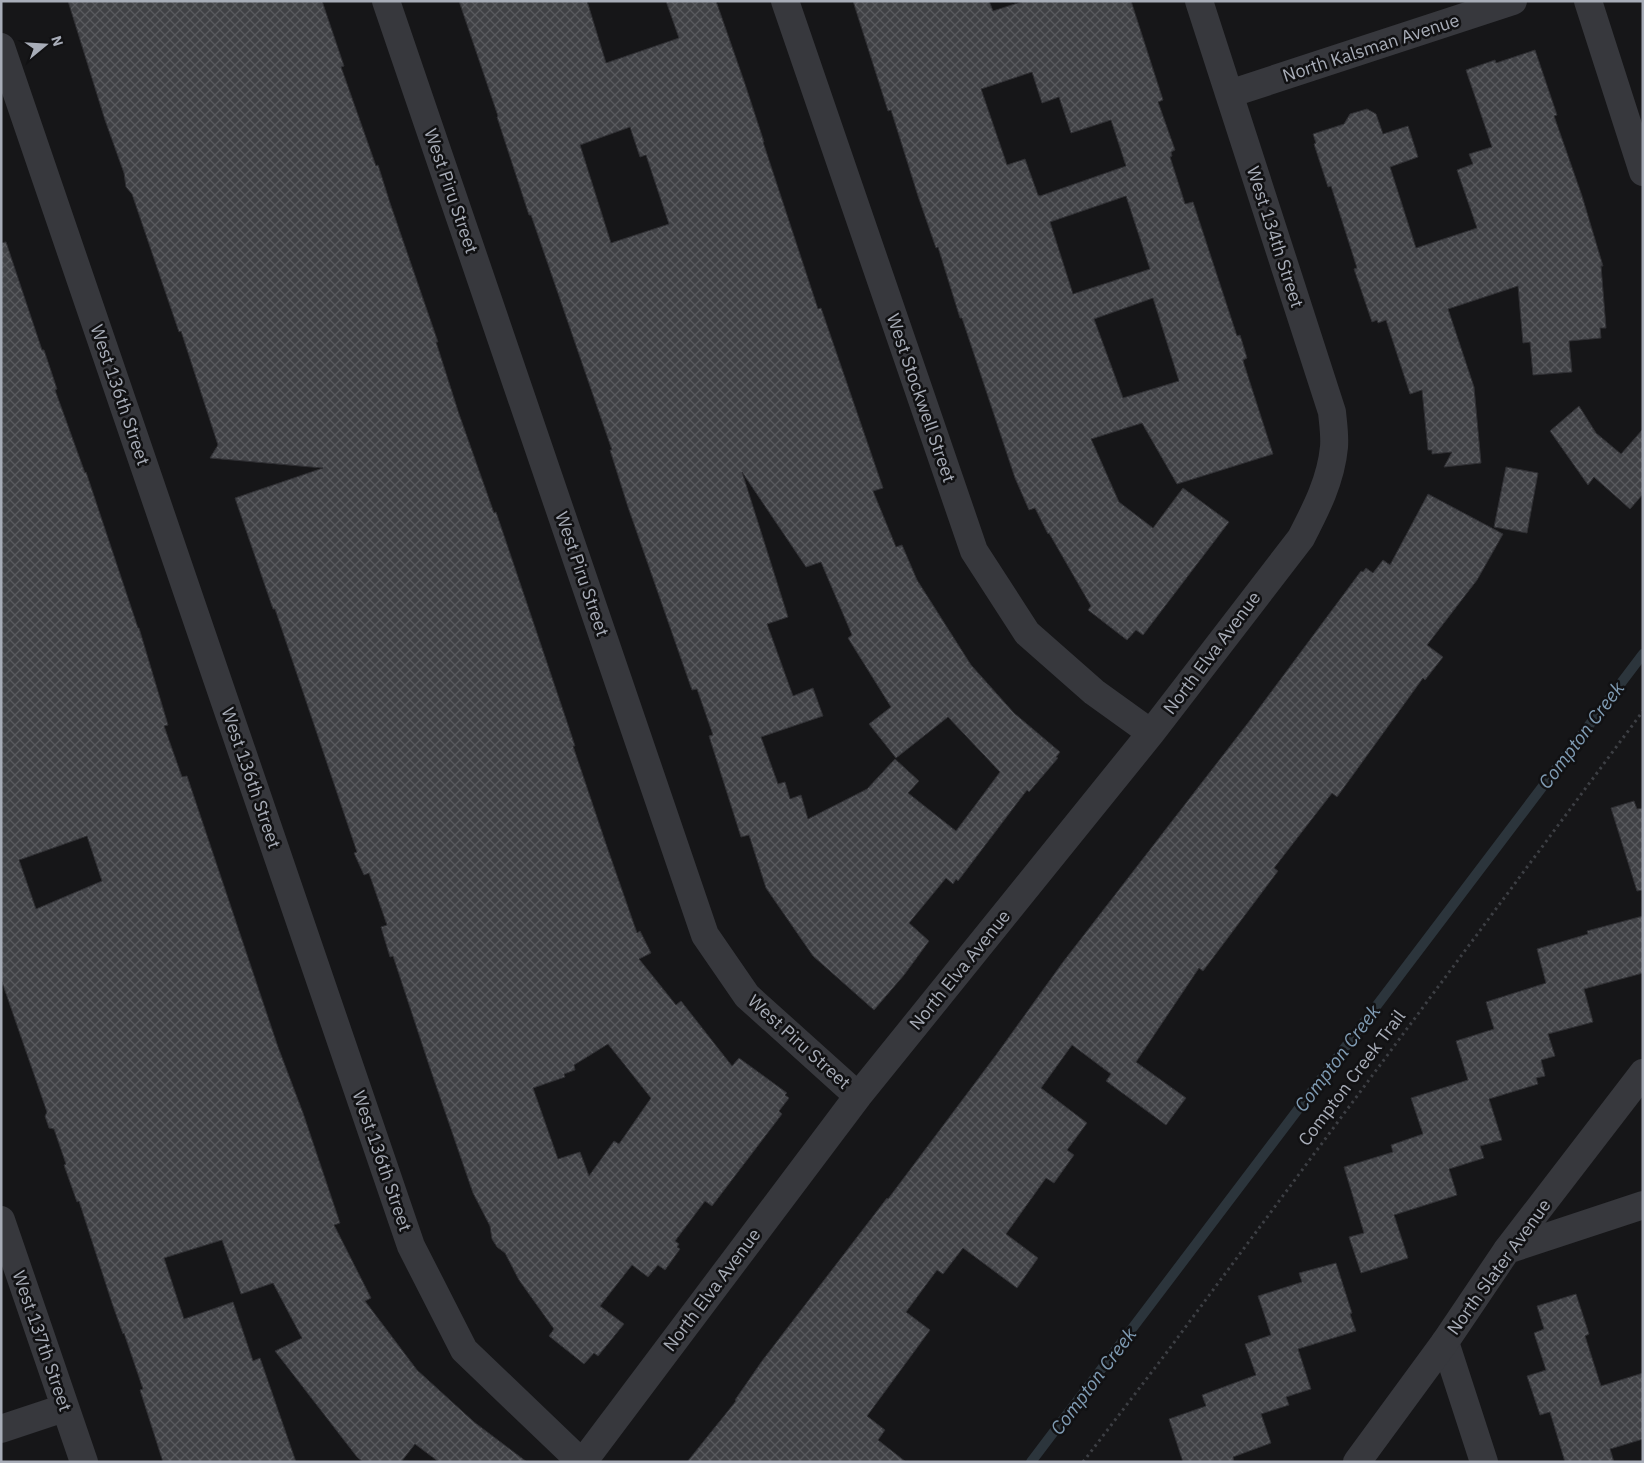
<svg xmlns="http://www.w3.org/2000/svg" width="1644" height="1463" font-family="'IBM Plex Sans',sans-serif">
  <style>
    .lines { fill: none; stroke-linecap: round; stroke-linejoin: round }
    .stream { stroke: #2c353c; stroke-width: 10 }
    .building { fill: url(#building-cross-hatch); stroke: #303034; fill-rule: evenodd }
    .path { stroke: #3d3f44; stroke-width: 3; stroke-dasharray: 2.5 4; stroke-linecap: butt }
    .minor { stroke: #37383d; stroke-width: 28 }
    .tertiary { stroke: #37383d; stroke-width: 28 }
    .labels { text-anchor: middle; stroke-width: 5; stroke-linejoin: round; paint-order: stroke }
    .street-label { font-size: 18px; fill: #a8adb8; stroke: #111113 }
    .water-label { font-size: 19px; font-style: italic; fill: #7f9bb3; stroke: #111113 }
  </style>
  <defs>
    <pattern id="building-cross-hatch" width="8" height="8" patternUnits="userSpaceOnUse" patternTransform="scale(1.25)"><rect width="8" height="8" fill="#404145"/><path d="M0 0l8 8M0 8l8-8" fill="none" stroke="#595a5e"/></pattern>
  </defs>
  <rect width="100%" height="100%" fill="#161618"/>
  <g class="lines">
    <!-- stream -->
    <path class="stream" d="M 1031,1462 L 1643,654"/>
  </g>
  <!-- building -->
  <path class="building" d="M 68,1 L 322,1 L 344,66 L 341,67 L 376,166 L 378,165 L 390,203 L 438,342 L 436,342 L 459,414 L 494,513 L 496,512 L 565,716 L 575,746 L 573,746 L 606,844 L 637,933 L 640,931 L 651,953 L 639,959 L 676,1005 L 681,1001 L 732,1066 L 739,1058 L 787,1093 L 785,1095 L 789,1098 L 779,1111 L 782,1114 L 712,1206 L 705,1201 L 675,1241 L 679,1244 L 677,1247 L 680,1249 L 665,1270 L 658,1265 L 648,1277 L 632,1265 L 600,1306 L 624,1324 L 598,1356 L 594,1353 L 584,1364 L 549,1336 L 554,1329 L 519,1280 L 505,1253 L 497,1247 L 492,1239 L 490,1226 L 473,1193 L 430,1068 L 393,956 L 390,957 L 381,927 L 387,925 L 369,873 L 364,875 L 354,853 L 357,852 L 275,609 L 273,609 L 235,498 L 323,468 L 210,458 L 218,445 L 181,331 L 179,332 L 132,194 L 126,187 L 124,173 L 105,120 ZM 608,1044 L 651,1098 L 619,1144 L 614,1141 L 589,1176 L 580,1152 L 558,1159 L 533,1088 L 565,1077 L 564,1074 L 575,1070 L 574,1065 Z
    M 459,1 L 587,1 L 606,63 L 679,38 L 666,1 L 716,1 L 745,84 L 764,142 L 763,142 L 818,309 L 821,308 L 883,488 L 873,491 L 896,547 L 902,545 L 917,580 L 971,665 L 1014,713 L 1060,752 L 1056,757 L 1058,758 L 1029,792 L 1027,790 L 958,881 L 956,879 L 953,884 L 946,878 L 909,923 L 929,941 L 904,975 L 874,1010 L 813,956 L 766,888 L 749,835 L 741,837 L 709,736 L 713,735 L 697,689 L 692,690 L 628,507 L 610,450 L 612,450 L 531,215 L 529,215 L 497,117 L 498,116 ZM 630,127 L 640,157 L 646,155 L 669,224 L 611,243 L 580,145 ZM 742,472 L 806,567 L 821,562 L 852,635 L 848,638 L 891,707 L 869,724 L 896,758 L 948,717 L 1000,772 L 956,831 L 908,793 L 919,781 L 895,759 L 867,789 L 808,819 L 801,795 L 790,799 L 785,782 L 778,784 L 761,737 L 823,716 L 813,688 L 793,696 L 767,624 L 788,617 Z
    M 853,1 L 989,1 L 993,11 L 1024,1 L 1131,1 L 1163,100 L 1158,102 L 1175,150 L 1171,152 L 1172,156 L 1170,157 L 1185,204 L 1193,202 L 1237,336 L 1240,335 L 1247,358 L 1243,360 L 1244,364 L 1273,454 L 1177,484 L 1142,423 L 1091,439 L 1119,502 L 1153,528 L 1183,488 L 1229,522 L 1143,635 L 1136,630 L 1127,640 L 1088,610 L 1091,606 L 1049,533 L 1048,534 L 1035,508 L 1029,510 L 1015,478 L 962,318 L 960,318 L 938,247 L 936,248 L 918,196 L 891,110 L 888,111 ZM 1032,72 L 1042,103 L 1059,97 L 1071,133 L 1111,120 L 1126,166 L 1040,196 L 1038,195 L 1025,159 L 1007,165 L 981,89 ZM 1126,196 L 1150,269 L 1073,294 L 1050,222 ZM 1153,298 L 1179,381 L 1123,398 L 1094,319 Z
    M 1535,50 L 1557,115 L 1554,116 L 1582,196 L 1603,266 L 1601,266 L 1606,328 L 1600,328 L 1601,338 L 1569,341 L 1572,372 L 1533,375 L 1530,342 L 1523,343 L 1518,286 L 1448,309 L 1474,387 L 1481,463 L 1444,467 L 1452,452 L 1432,454 L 1432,450 L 1428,450 L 1422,390 L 1410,394 L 1386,320 L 1378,323 L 1377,320 L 1372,322 L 1354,269 L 1357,268 L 1331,186 L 1328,187 L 1314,144 L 1316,143 L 1313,134 L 1344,124 L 1350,114 L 1367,109 L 1376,114 L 1383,134 L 1408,126 L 1418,157 L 1390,167 L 1416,248 L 1477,228 L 1457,170 L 1473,164 L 1469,154 L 1492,147 L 1466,70 L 1495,60 L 1496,63 Z
    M 6,242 L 42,350 L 44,350 L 57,389 L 55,390 L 85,473 L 86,472 L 138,628 L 139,628 L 168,725 L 164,726 L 182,777 L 187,776 L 278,1047 L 303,1113 L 340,1223 L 334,1225 L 371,1298 L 365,1301 L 417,1370 L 474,1422 L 527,1462 L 439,1462 L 415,1444 L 401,1462 L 363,1462 L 357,1457 L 275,1351 L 302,1338 L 273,1283 L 241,1294 L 222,1240 L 164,1258 L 184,1319 L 233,1302 L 253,1361 L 260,1358 L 296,1462 L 163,1462 L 140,1390 L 143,1389 L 124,1333 L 123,1334 L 112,1303 L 79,1201 L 77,1202 L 64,1165 L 66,1164 L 54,1129 L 49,1128 L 45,1116 L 47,1112 L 1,979 L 1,243 ZM 87,836 L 102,881 L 36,909 L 19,860 Z
    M 1579,406 L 1596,433 L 1621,454 L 1643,429 L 1643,494 L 1630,509 L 1594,477 L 1588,485 L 1550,431 Z
    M 1506,467 L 1538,473 L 1527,533 L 1494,527 Z
    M 1428,494 L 1503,534 L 1477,580 L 1427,645 L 1443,657 L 1425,680 L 1423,678 L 1337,797 L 1332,793 L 1274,868 L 1278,871 L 1203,971 L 1199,968 L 1136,1062 L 1186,1098 L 1166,1125 L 1106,1081 L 1111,1074 L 1072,1045 L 1041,1088 L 1087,1123 L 1067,1150 L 1074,1155 L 1054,1183 L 1046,1178 L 1006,1234 L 1038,1258 L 1017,1288 L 963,1248 L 943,1274 L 937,1270 L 906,1312 L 930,1330 L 867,1416 L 885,1430 L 878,1440 L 906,1462 L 687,1462 L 736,1401 L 735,1400 L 762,1361 L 887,1198 L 888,1199 L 996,1055 L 1063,962 L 1251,719 L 1361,571 L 1363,572 L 1366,568 L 1373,573 L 1383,560 L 1390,565 Z
    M 1634,801 L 1637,809 L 1643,808 L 1643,890 L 1637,891 L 1611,808 Z
    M 1643,916 L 1643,973 L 1584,989 L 1593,1022 L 1548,1034 L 1555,1056 L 1541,1060 L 1545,1076 L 1536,1078 L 1538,1084 L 1489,1099 L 1502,1140 L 1480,1146 L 1484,1158 L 1449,1169 L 1457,1195 L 1394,1215 L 1408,1258 L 1361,1273 L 1349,1237 L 1364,1233 L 1344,1167 L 1393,1152 L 1391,1145 L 1423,1134 L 1411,1098 L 1468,1080 L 1456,1041 L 1494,1029 L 1486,1002 L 1546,983 L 1537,949 L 1588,934 L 1587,931 Z
    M 1336,1263 L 1352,1313 L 1350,1314 L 1356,1331 L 1298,1349 L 1311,1389 L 1286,1397 L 1289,1405 L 1261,1414 L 1271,1443 L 1233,1457 L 1234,1462 L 1183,1462 L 1169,1419 L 1206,1406 L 1202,1395 L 1256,1375 L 1245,1344 L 1271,1335 L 1258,1296 L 1302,1282 L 1299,1273 Z
    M 1576,1294 L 1589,1334 L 1585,1336 L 1601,1386 L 1643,1373 L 1643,1439 L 1610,1449 L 1614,1462 L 1565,1462 L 1550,1412 L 1540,1415 L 1527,1376 L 1546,1370 L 1534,1333 L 1544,1329 L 1537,1306 Z"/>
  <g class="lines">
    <!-- path -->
    <path class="path" d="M 1083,1462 L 1164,1356 L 1643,711"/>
    <!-- minor -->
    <path class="minor" d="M 386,1 L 705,935 L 747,996 L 858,1096
      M 785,1 L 974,551 L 1027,633 L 1094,692 L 1151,733
      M 1588,1 L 1643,172
      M 1,47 L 411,1246 L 464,1350 L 581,1462
      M 1229,94 L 1513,1
      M 1,1220 L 84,1462
      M 1507,1250 L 1643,1073
      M 1445,1342 L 1484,1462
      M 1,1429 L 64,1408
      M 583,1462 L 858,1096 L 1151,733 L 1301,538 C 1316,509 1331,480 1334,447 C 1335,435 1333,423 1332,412 L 1199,1"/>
    <!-- tertiary -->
    <path class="tertiary" d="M 1357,1462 L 1445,1342 L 1507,1250 L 1643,1205"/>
  </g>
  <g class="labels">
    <!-- street labels -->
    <g class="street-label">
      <text transform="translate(1371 48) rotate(-18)" y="6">North Kalsman Avenue</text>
      <text transform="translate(451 191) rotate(71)" y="6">West Piru Street</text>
      <text transform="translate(1275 237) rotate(72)" y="6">West 134th Street</text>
      <text transform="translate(120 395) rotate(71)" y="6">West 136th Street</text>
      <text transform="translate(921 398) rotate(71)" y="6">West Stockwell Street</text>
      <text transform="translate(582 574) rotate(71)" y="6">West Piru Street</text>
      <text transform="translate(1212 653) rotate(-53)" y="6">North Elva Avenue</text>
      <text transform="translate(251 778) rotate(71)" y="6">West 136th Street</text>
      <text transform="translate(960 970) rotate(-51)" y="6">North Elva Avenue</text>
      <text transform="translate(799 1042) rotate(42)" y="6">West Piru Street</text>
      <text transform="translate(1352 1078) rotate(-53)" y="6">Compton Creek Trail</text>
      <text transform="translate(382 1161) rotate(71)" y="6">West 136th Street</text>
      <text transform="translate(1499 1267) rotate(-54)" y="6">North Slater Avenue</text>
      <text transform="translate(712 1290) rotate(-53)" y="6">North Elva Avenue</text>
      <text transform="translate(42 1341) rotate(71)" y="6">West 137th Street</text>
    </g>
    <!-- water labels -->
    <g class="water-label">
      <text transform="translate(1581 735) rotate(-53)" y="7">Compton Creek</text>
      <text transform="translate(1337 1058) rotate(-53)" y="7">Compton Creek</text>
      <text transform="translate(1093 1381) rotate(-53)" y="7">Compton Creek</text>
    </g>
  </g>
  <!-- border -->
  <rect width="1644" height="1463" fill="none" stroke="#a8adb8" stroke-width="5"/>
  <!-- north arrow -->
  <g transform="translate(45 45) rotate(72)" stroke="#111113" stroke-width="4" paint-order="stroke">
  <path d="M0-4L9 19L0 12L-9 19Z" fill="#a8adb8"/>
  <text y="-8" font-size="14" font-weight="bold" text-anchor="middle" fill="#a8adb8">N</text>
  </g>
</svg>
